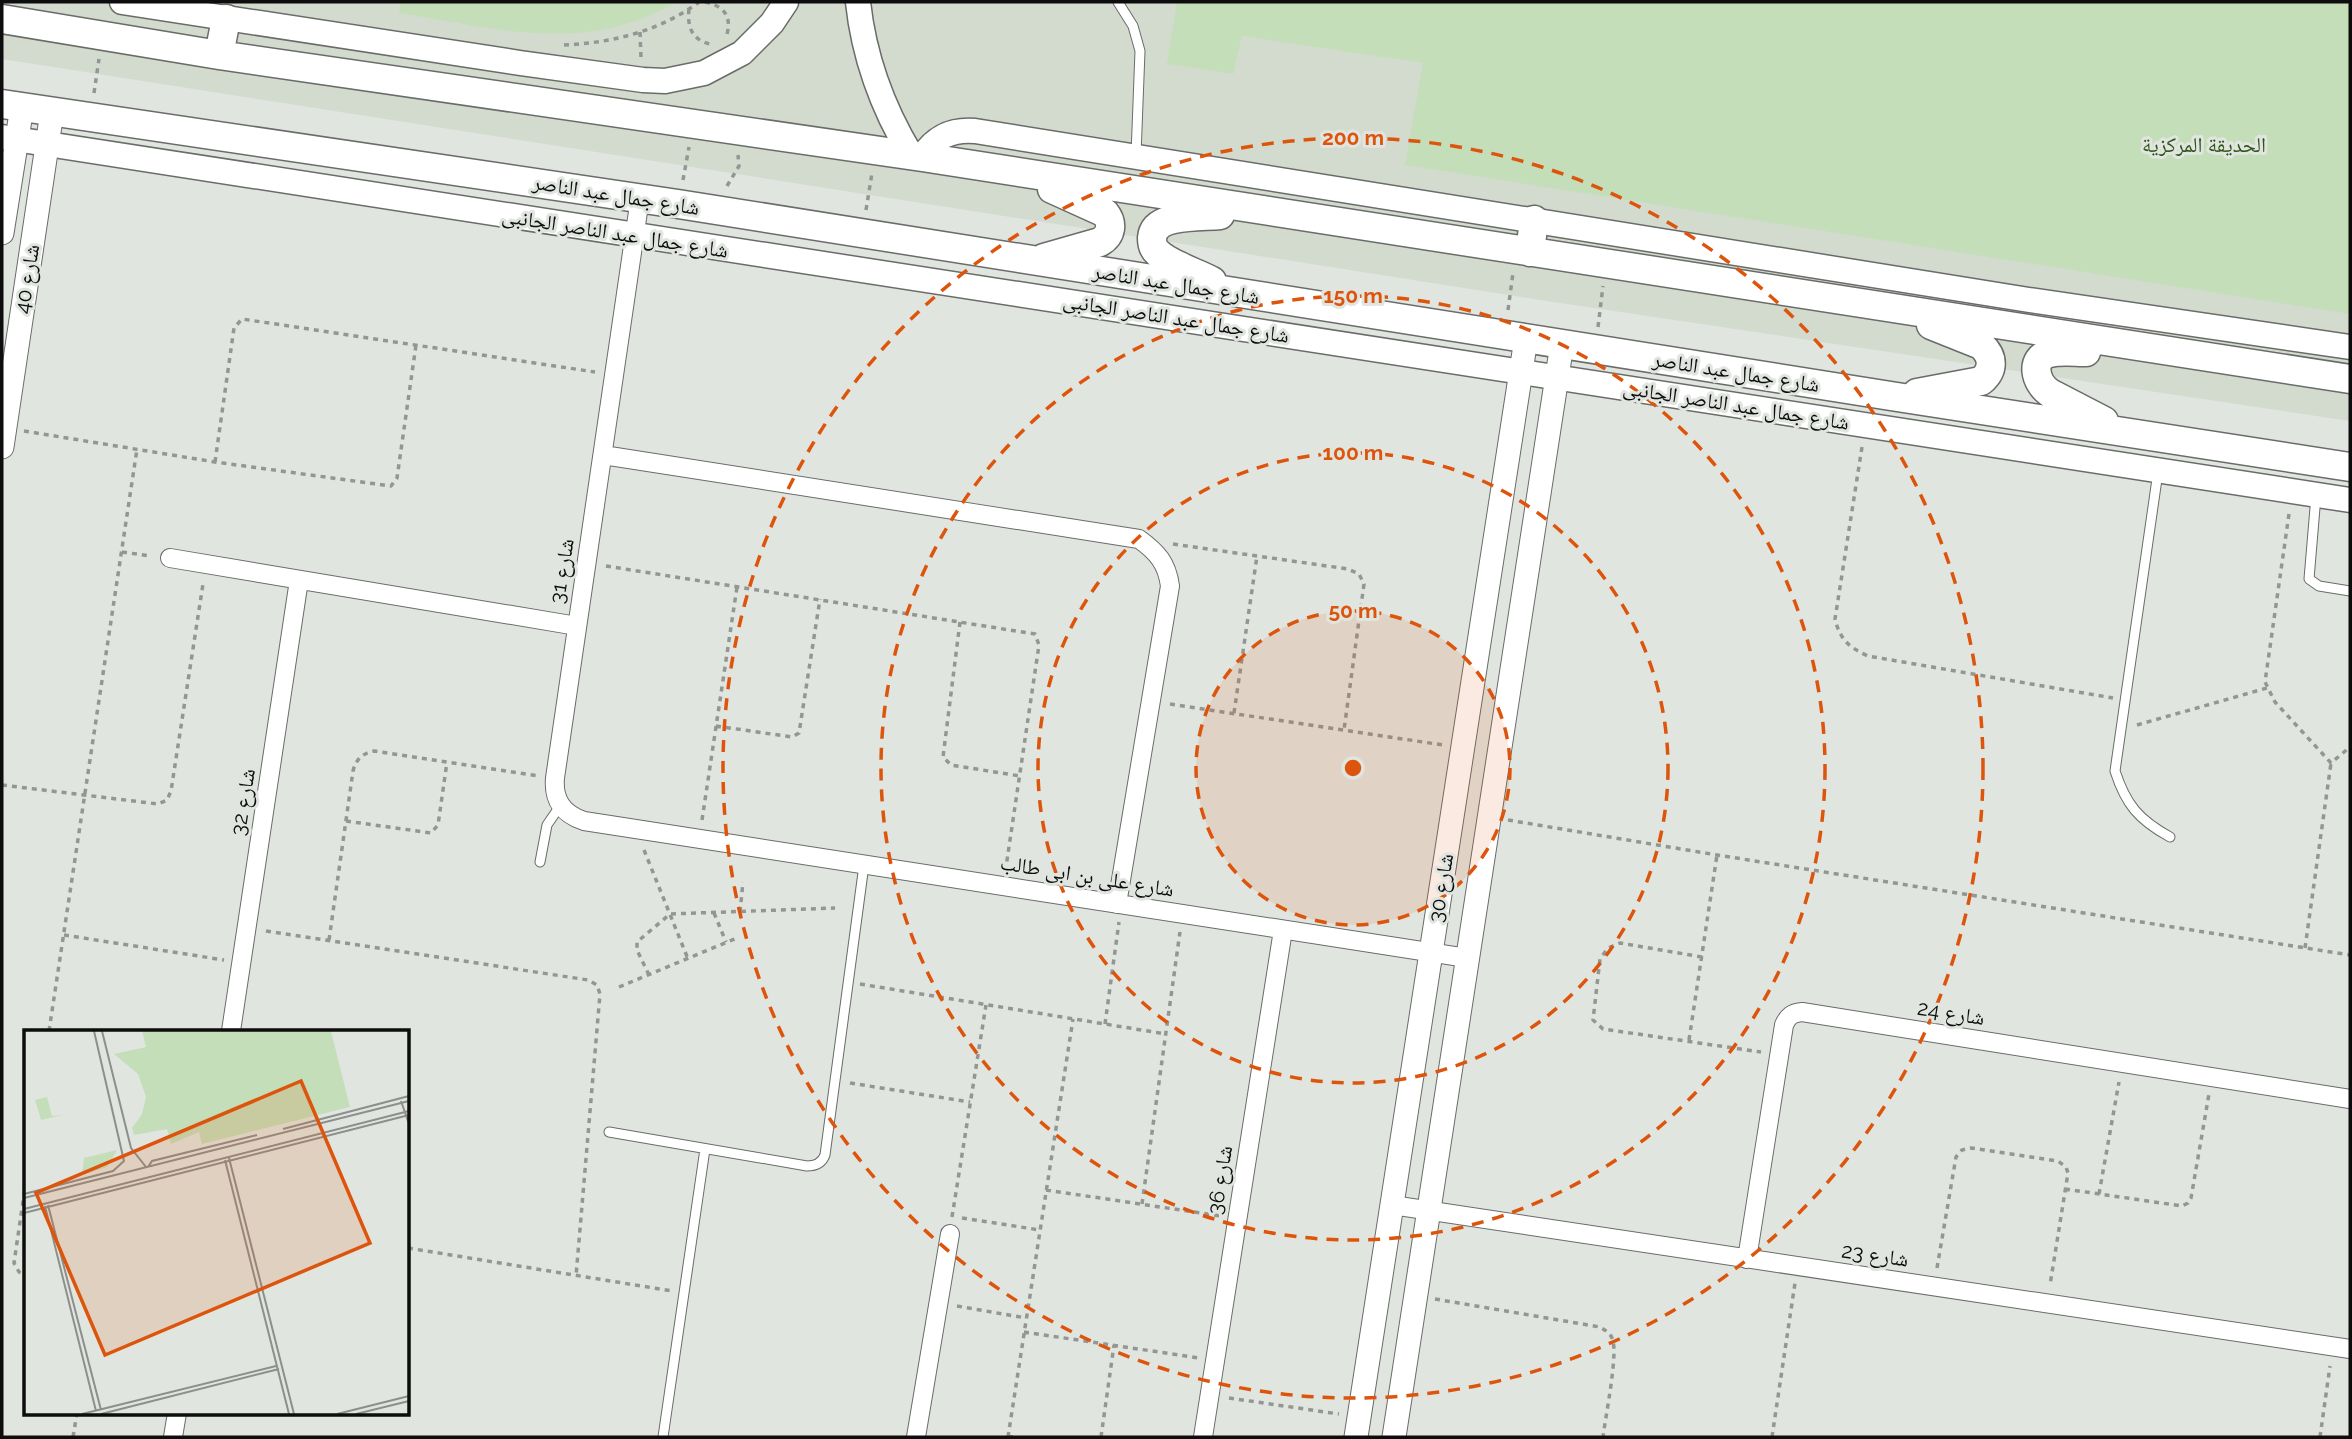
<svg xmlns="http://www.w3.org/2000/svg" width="2352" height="1439" font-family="Raleway,'Noto Naskh Arabic',sans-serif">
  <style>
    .built { fill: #d3dbcf }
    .green { fill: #c5deba }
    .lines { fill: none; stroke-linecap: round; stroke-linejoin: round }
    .service-casing { stroke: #696c68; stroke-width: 11 }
    .minor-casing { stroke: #696c68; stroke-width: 20 }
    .tertiary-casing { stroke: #696c68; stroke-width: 25 }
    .secondary-casing { stroke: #696c68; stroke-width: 27 }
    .primary-casing { stroke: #696c68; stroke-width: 31 }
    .path { stroke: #939692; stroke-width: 3.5; stroke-dasharray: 5 5; stroke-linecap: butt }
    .service { stroke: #fff; stroke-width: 9 }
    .minor { stroke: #fff; stroke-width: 18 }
    .tertiary { stroke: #fff; stroke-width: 23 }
    .secondary { stroke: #fff; stroke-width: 24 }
    .primary { stroke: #fff; stroke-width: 28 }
    .ring { fill: none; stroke: #dd550c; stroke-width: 3.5; stroke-dasharray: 12 9 }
    .labels { text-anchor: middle; stroke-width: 6; stroke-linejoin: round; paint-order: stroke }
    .park-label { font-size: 21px; fill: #2e5317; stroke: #e1e5e0 }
    .street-label { font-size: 21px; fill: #0c0d0c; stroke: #e1e5e0 }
    .inset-road { fill: none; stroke: #8c8f8b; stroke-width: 2 }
    .view { fill: #dd550c; fill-opacity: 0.15; stroke: #dd550c; stroke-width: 3.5 }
    .inset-edge { fill: none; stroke: #0c0d0c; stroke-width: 3.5 }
    .centre { fill: #dd550c; stroke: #e1e5e0; stroke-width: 3.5 }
    .ring-label { font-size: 21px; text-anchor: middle; font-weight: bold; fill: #dd550c; stroke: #e1e5e0; stroke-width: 6; stroke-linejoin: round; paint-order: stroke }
  </style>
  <rect width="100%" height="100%" fill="#e1e5e0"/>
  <!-- built -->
  <path class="built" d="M 2,2 L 2350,2 L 2350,421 L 1547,301 L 2,59 Z"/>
  <!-- green -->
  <path class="green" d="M 400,2 L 676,2 C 586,56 496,28 399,13 Z
    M 1177,2 L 2350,2 L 2350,314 L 1405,165 L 1423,63 L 1242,36 L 1233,74 L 1167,64 Z"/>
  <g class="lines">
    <!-- service casing -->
    <g class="service-casing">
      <path id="service" d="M 1118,2 L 1133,26 L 1140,51 L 1136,155
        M 2158,472 L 2115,771 C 2126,805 2139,820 2170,837
        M 2316,496 L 2309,579 L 2319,586 L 2350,591
        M 540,862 L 547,825 L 560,806
        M 609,1132 L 807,1166 C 816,1166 822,1163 825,1155 L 864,865
        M 663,1437 L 705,1149"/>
    </g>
    <!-- minor casing -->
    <g class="minor-casing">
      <path id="minor" d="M 640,198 L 555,778 C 553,800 563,814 584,821 L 1467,958
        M 603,455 L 1139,539 C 1157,552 1167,563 1170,586 L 1117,904
        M 170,558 L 577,626
        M 231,1031 L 299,580
        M 1392,1205 L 2350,1349
        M 1747,1259 L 1784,1025 C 1788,1016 1792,1013 1802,1012 L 2350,1099
        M 173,1437 L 177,1413
        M 916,1437 L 950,1234
        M 1203,1437 L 1283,930"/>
    </g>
    <!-- tertiary casing -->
    <g class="tertiary-casing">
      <path id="tertiary" d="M 2,233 L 22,107
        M 2,447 L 52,112
        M 1356,1437 L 1526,339
        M 1394,1437 L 1562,344"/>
    </g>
    <!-- secondary casing -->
    <g class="secondary-casing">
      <path id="secondary" d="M 122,2 L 520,63 L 643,80 L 665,81 L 704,73 L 742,53 L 772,23 L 786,2
        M 858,2 C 864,58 882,107 911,155
        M 2,137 L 2350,500
        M 922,157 C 935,137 951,129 975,131 L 2029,300 L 2350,347"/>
    </g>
    <!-- primary casing -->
    <g class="primary-casing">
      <path id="primary" d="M 2,19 L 219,55 L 922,157 L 2350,379
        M 219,55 L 226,19
        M 2,104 L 678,204 L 1897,397 L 2350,467
        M 1530,252 L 1534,220
        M 1044,258 L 1100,242 C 1112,235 1113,223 1105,213 L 1052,189
        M 1212,281 C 1197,273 1169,264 1158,253 C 1153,249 1152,244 1152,238 C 1154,213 1201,217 1220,215
        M 2086,352 C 2075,352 2061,350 2050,353 C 2029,358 2035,383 2050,393 L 2104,421
        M 1917,393 L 1981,381 C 1994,370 1994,357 1981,345 L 1931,325"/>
    </g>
    <!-- path -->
    <path class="path" d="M 705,2 C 723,6 732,15 727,34
      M 689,9 C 687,27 692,40 710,44
      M 640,32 L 641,58
      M 564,45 C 612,43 660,31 699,2
      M 94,93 L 99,59
      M 683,180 L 689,147
      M 727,186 L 739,166 L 738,155
      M 866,210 L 872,173
      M 1508,310 L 1513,273
      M 1598,327 L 1603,286
      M 24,431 L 215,462 L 391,486 L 397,478 L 416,345
      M 1862,447 L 1835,619 C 1840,640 1850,648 1868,656 L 2113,698
      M 215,462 L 234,328 L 242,319 L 595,372
      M 2289,514 L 2265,682 L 2275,702 L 2331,763 L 2350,747
      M 1173,544 L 1348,569 L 1359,574 L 1364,584 L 1344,730
      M 122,552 L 151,556
      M 606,566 L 1035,634 L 1039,645 L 1006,867
      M 960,622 L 943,757 L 951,765 L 1020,776
      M 1170,704 L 1443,745
      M 1234,713 L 1257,556
      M 2137,725 L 2267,688
      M 716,726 L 792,737 L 799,733 L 820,599
      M 2,785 L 158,804 L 167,800 L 171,791 L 203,584
      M 702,820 L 737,587
      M 1508,820 L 1717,855 L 2350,955
      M 346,821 L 431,833 L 438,825 L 447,762
      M 644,850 L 688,959
      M 740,912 L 743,882
      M 714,913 L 726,942
      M 266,931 L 588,980 L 597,985 L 600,994 L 576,1276
      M 64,935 L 224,960
      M 329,940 L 353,771 C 356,759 363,753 374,751 L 539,776
      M 2305,948 L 2331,763
      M 1702,957 L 1620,943 L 1608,948 L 1600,959 L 1593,1020 L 1603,1029 L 1761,1052
      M 649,975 L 637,950 L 637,942 L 670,914 L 835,908
      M 860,984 L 1166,1034
      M 619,987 L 737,938
      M 1105,1024 L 1119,922
      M 49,1031 L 137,449
      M 1689,1040 L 1717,855
      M 850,1083 L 970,1102
      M 26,1181 L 14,1263 L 19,1272 L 26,1275
      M 2065,1189 L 2182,1206 L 2188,1203 L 2191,1198 L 2209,1094
      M 1046,1190 L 1221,1216
      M 2099,1194 L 2119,1082
      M 1142,1204 L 1180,932
      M 952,1217 L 986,1005
      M 962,1218 L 1040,1230
      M 408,1248 L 672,1291
      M 1937,1268 L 1956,1157 L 1962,1150 L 1971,1148 L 2058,1161 L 2066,1167 L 2068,1173 L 2050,1285
      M 1435,1299 L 1600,1327 C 1605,1330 1610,1333 1612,1338 C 1619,1351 1605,1419 1603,1437
      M 957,1306 L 1026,1318
      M 1024,1332 L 1199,1358
      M 1229,1398 L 1339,1414
      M 1008,1436 L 1016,1437
      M 73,1437 L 77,1413
      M 1008,1437 L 1073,1019
      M 1101,1437 L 1114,1345
      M 1772,1437 L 1795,1283
      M 2320,1437 L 2330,1366"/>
    <!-- service -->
    <use href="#service" class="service"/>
    <!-- minor -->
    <use href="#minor" class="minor"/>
    <!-- tertiary -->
    <use href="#tertiary" class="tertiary"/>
    <!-- secondary -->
    <use href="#secondary" class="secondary"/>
    <!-- primary -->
    <use href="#primary" class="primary"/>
  </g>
  <!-- distance rings -->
  <circle cx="1353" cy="768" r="157" fill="#dd550c" fill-opacity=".12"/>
  <g class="ring">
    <circle cx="1353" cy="768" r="157"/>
    <circle cx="1353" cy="768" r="315"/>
    <circle cx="1353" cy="768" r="472"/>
    <circle cx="1353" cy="768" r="630"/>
  </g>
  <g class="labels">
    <!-- park labels -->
    <g class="park-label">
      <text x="2204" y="152">الحديقة المركزية</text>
    </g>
    <!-- street labels -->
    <g class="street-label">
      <text transform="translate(616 195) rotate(9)" y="7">شارع جمال عبد الناصر</text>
      <text transform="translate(615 233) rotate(9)" y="7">شارع جمال عبد الناصر الجانبى</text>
      <text transform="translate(27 279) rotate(-81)" y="7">شارع 40</text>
      <text transform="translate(1176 284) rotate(9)" y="7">شارع جمال عبد الناصر</text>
      <text transform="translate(1176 318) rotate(9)" y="7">شارع جمال عبد الناصر الجانبى</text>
      <text transform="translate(1736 372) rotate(9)" y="7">شارع جمال عبد الناصر</text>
      <text transform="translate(1736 405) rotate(9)" y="7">شارع جمال عبد الناصر الجانبى</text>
      <text transform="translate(562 571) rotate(-81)" y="7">شارع 31</text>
      <text transform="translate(243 802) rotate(-81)" y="7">شارع 32</text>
      <text transform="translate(1087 876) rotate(9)" y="7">شارع على بن ابى طالب</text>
      <text transform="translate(1441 888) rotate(-81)" y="7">شارع 30</text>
      <text transform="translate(1951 1013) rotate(9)" y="7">شارع 24</text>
      <text transform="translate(1220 1180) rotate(-81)" y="7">شارع 36</text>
      <text transform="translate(1875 1255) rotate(8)" y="7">شارع 23</text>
    </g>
  </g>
  <!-- overview -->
  <g transform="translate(24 1030)">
    <rect width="385" height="385" fill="#e1e5e0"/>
    <path d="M 118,1 L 307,1 L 326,77 L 178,114 L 175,102 L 147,114 L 143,99 L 110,105 L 108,98 L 118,84 L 122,67 L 114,44 L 90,24 L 122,17 ZM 23,67 L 28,86 L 39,85 L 17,90 L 11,70 ZM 93,120 L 83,137 L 58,145 L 60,128 Z" fill="#c5deba"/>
    <path class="inset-road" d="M 78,1 L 107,118 L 122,137M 377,71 L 385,94M 259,99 L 385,66M 205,128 L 270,384M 201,130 L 265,384M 124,137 L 128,131 L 233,105M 0,164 L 89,141 L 100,131 L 70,1M 0,168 L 385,71M 24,175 L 77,380M 21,176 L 72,381M 0,179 L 385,81M 0,183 L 385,85M 58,384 L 252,336M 77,384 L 255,339M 313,384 L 385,366M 332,384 L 385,371"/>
    <path class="view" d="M 277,51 L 346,213 L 81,325 L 12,163 Z"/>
    <rect width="385" height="385" class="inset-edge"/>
  </g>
  <circle cx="1353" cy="768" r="10" class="centre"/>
  <g class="ring-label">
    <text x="1353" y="145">200 m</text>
    <text x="1353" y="303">150 m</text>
    <text x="1353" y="460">100 m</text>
    <text x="1353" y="618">50 m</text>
  </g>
  <!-- border -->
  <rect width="2352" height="1439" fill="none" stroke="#0c0d0c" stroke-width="7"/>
</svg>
